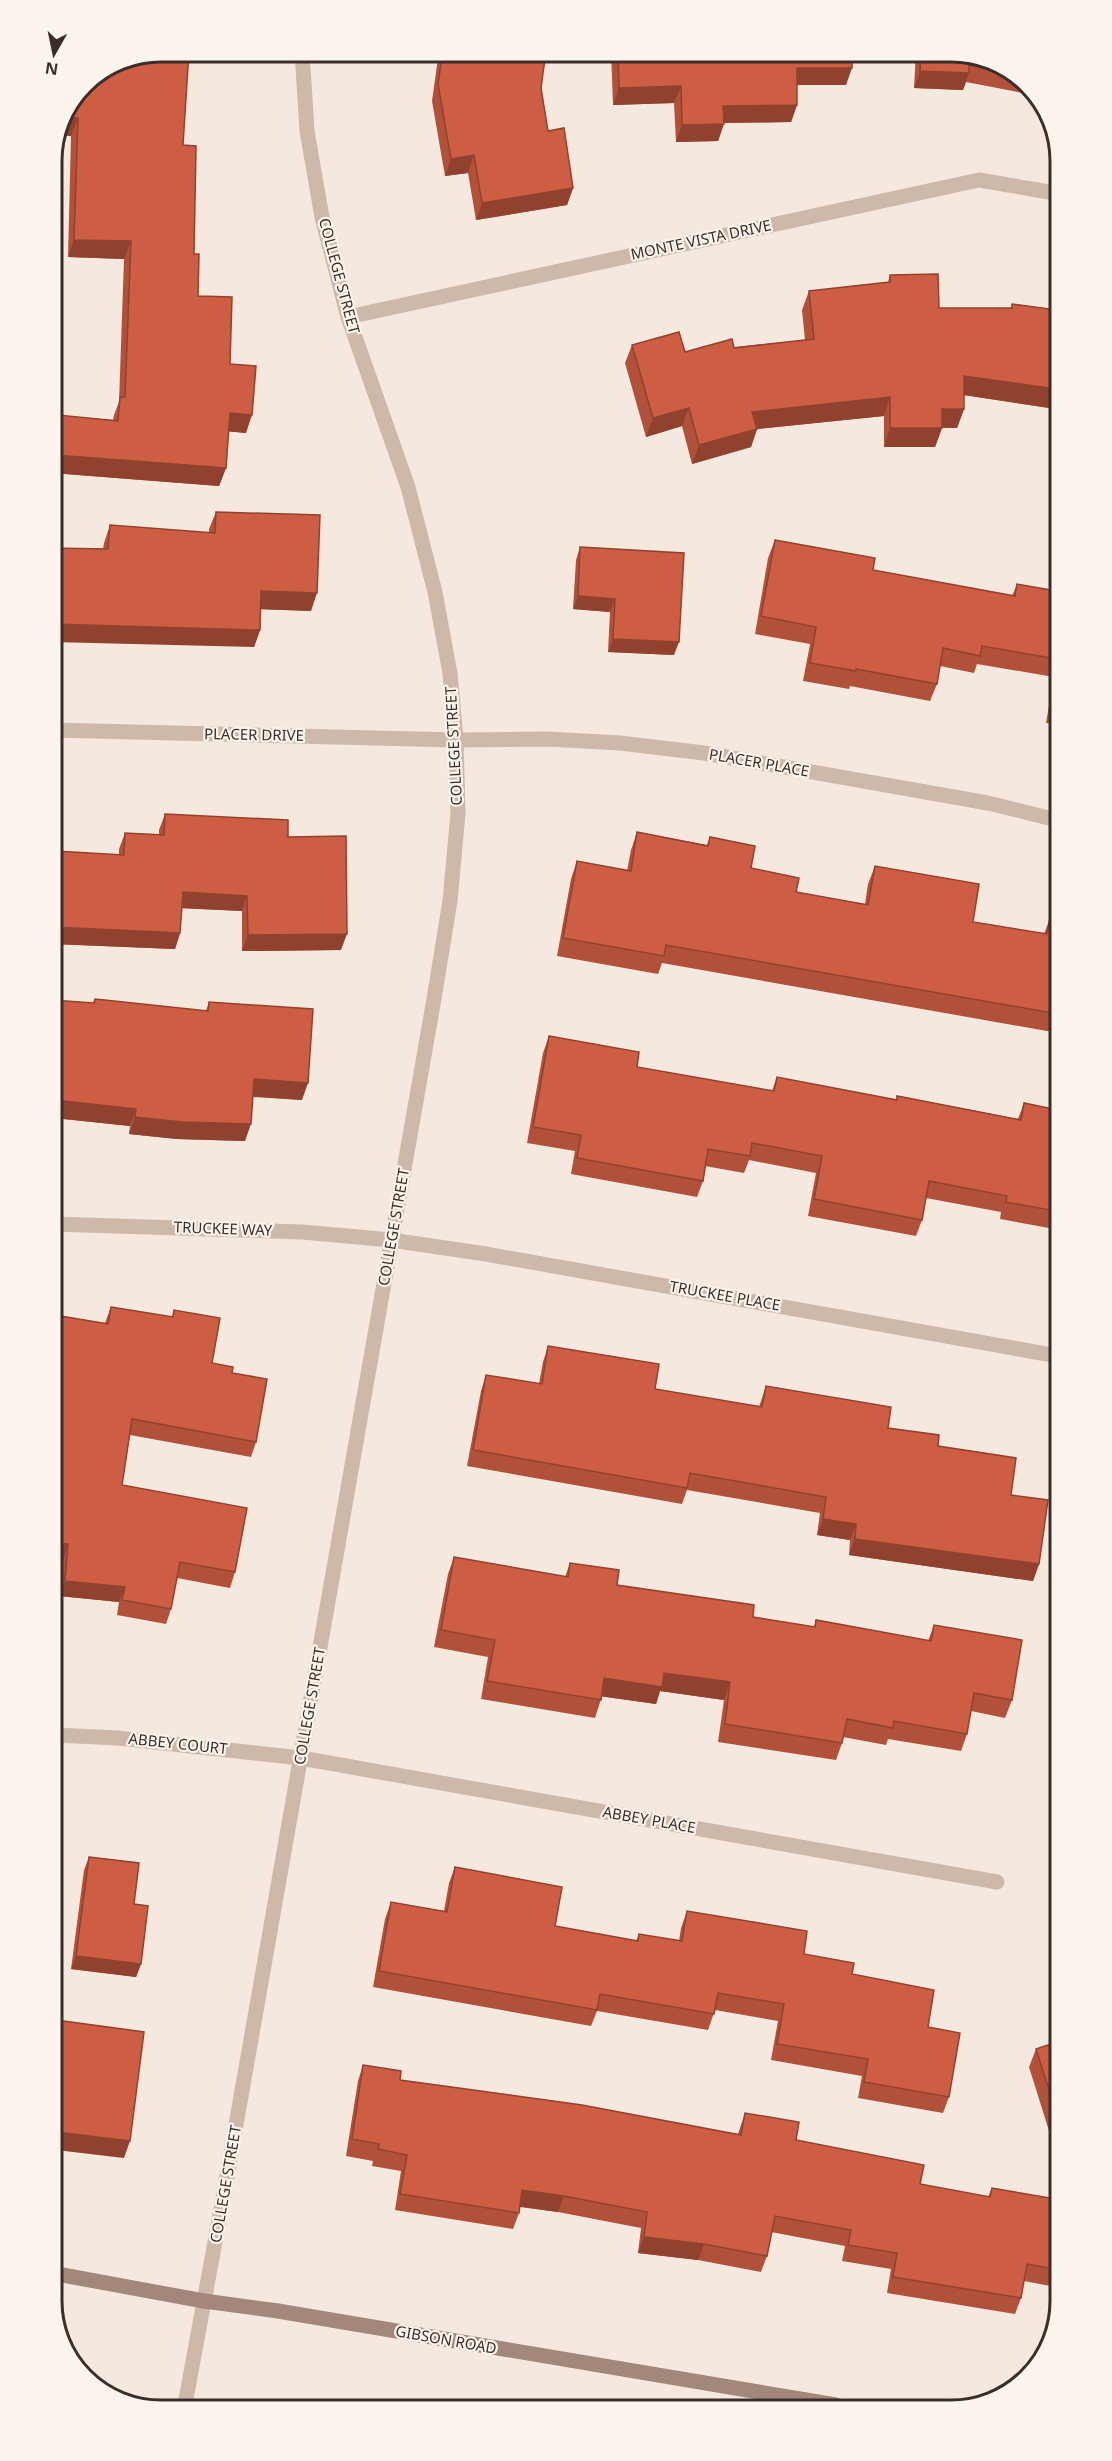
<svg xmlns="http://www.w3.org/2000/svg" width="1112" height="2461" font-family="'Noto Sans',sans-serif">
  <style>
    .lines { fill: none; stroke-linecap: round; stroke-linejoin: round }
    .street { stroke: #ceb8a9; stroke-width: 15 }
    .secondary { stroke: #a2877a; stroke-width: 15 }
    .wall { fill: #b1513a }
    .shaded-wall { fill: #90422f }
    .building { fill: #ce5e43; stroke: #90422f; stroke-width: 1.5 }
    .labels { text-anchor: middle; stroke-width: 4.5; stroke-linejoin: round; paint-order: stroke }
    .street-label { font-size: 15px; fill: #3b2e2a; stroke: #fbf4ec }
    .rim { fill: none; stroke: #3b2e2a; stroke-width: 3 }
  </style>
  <rect width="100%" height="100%" fill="#f5e9df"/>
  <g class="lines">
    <!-- street -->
    <path class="street" d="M 348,317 L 979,180 L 1055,193
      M 53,730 L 456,740 L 547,739 L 620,743 L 704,753 L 988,803 L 1057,820
      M 54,1224 L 303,1232 L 391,1240 L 486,1254 L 1058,1356
      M 55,1735 L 118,1738 L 301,1758 L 997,1882
      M 184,2410 L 224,2193 L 434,999 L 450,901 L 458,813 L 456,740 L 450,673 L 435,592 L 408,487 L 348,317 L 322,217 L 307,131 L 302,51"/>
    <!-- secondary -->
    <path class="secondary" d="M 57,2274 L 204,2301 L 278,2311 L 836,2405"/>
  </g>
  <!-- wall -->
  <path class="wall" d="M 439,51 L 546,51 L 541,88 L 548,131 L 573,188 L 567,205 L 476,220 L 468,173 L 445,176 L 432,101 Z
    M 611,51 L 852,51 L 846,85 L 797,85 L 797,105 L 791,122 L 724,123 L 718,141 L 676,142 L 674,103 L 613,105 Z
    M 916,51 L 959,51 L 1018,74 L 1033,95 L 966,82 L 963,90 L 914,88 Z
    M 83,83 L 183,145 L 198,296 L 230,364 L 246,433 L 228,431 L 226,468 L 219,486 L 52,473 L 52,431 L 58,415 L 113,420 L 114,415 L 119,402 L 124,259 L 68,257 L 71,136 L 60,135 Z
    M 890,275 L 939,308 L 1011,308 L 1012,304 L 1056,310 L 1056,443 L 1051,443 L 1056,409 L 964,395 L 964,409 L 957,428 L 942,428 L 935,447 L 884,447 L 884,416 L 757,429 L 751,447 L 692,464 L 682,426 L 646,437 L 625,363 L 632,345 L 685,352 L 805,340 L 802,310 L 809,291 L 888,282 Z
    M 216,512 L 311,611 L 261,609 L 260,630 L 254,647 L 103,549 L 104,543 L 110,525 L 209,533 L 209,529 Z
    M 775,540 L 873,570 L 1012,596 L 1017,584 L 1056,591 L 1057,724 L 1046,723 L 1054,677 L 977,664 L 974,673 L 940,666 L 937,684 L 930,701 L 850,686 L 849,689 L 803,681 L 810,644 L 755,634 L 768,558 Z
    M 580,547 L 674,655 L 608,652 L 610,612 L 573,609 L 576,560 Z
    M 53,813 L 55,851 L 119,855 L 119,849 L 125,833 L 159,835 L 159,830 L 165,814 L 288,837 L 341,950 L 242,951 L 242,911 L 182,908 L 180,933 L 175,949 L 53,944 Z
    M 637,832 L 707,845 L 710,837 L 751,868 L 796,892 L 865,904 L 868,884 L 875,866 L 973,922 L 1044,934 L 1050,918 L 1057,919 L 1058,1033 L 662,963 L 658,974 L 557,956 L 571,879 L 577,861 L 627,871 L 631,850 Z
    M 95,999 L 206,1011 L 209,1002 L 302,1100 L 253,1097 L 245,1141 L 177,1139 L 129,1134 L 130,1126 L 54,1118 L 53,1000 L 93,1003 Z
    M 549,1036 L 637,1067 L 772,1091 L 777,1077 L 896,1100 L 897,1096 L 1018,1119 L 1024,1103 L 1055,1211 L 1049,1228 L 1000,1219 L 1001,1212 L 926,1198 L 922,1220 L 916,1236 L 808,1216 L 816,1173 L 749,1160 L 744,1173 L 705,1166 L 703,1181 L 697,1197 L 571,1174 L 575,1151 L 527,1143 L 543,1053 Z
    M 111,1307 L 172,1317 L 174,1310 L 212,1363 L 232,1373 L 256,1442 L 251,1457 L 130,1435 L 122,1485 L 235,1572 L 230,1588 L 177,1578 L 171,1609 L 166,1624 L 117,1615 L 119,1602 L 59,1596 L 63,1560 L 55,1559 L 54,1315 L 105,1323 Z
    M 548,1346 L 655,1389 L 759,1407 L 766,1386 L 888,1428 L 938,1446 L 1011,1495 L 1039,1564 L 1033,1581 L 849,1555 L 850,1540 L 817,1535 L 820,1513 L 687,1490 L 682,1504 L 467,1466 L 481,1391 L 486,1375 L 539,1384 L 543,1362 Z
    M 454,1557 L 565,1577 L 570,1563 L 617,1585 L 753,1617 L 814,1627 L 816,1620 L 928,1641 L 934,1625 L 1012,1700 L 1005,1718 L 971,1711 L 967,1734 L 961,1751 L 888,1739 L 886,1745 L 843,1737 L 842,1743 L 836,1760 L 718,1742 L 724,1700 L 660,1691 L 656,1704 L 602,1696 L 595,1718 L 481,1699 L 488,1657 L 434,1647 L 448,1574 Z
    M 89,1857 L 141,1964 L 136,1977 L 71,1969 L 84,1870 Z
    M 455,1867 L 555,1926 L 636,1941 L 639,1934 L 679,1941 L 681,1928 L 687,1911 L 804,1954 L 852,1974 L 928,2027 L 949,2097 L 943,2113 L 858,2098 L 862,2076 L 771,2060 L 778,2021 L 715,2010 L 708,2030 L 597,2011 L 591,2026 L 373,1987 L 385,1919 L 391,1902 L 444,1911 L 449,1883 Z
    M 1060,2009 L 1061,2130 L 1050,2134 L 1029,2067 L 1036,2049 L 1060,2041 L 1055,2024 Z
    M 363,2065 L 400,2080 L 738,2134 L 745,2113 L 796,2140 L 920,2184 L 988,2197 L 992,2188 L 1061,2200 L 1061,2288 L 1024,2281 L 1021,2298 L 1015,2314 L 887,2293 L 891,2269 L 842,2261 L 845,2246 L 771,2232 L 767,2256 L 761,2272 L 698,2260 L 638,2253 L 641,2228 L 558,2212 L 520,2207 L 519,2213 L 513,2229 L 395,2210 L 401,2171 L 372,2166 L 373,2161 L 346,2156 L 358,2081 Z"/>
  <!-- shaded-wall -->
  <path class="shaded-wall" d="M 797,68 L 852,68 L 846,85 L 790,85 Z
    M 920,71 L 969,73 L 963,90 L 914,88 Z
    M 681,86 L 674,103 L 613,105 L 619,88 Z
    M 797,105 L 791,122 L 717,123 L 723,106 Z
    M 68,117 L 78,118 L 71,136 L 60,135 Z
    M 724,124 L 718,141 L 676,142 L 682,125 Z
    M 474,155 L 468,173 L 445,176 L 451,159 Z
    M 573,188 L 567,205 L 476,220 L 482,203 Z
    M 74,240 L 131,241 L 124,259 L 68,257 Z
    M 964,376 L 1056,389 L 1056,409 L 957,394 Z
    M 890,397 L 884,416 L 757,429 L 751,447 L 692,464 L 699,445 L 752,412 Z
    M 689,408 L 682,426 L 646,437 L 653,418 Z
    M 942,409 L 964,409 L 957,428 L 935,427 Z
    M 230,413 L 252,415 L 246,433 L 223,431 Z
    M 890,428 L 942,428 L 935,447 L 884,447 Z
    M 1056,429 L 1056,443 L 1051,443 Z
    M 55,455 L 226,468 L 219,486 L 52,473 L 52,463 Z
    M 261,591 L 317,593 L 311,611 L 255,609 Z
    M 578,596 L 615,599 L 610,612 L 573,609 Z
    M 52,624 L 260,630 L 254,647 L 52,642 Z
    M 613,639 L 679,642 L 674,655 L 608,652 Z
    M 183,892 L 247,896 L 242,911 L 177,908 Z
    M 53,927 L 180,933 L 175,949 L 53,944 Z
    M 347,934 L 341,950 L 242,951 L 248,935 Z
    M 254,1079 L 308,1083 L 302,1100 L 247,1096 Z
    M 54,1100 L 136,1109 L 130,1126 L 54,1118 Z
    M 135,1117 L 251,1124 L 245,1141 L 177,1139 L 129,1134 Z
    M 823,1519 L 856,1524 L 850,1540 L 817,1535 Z
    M 855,1539 L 1039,1564 L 1033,1581 L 849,1555 Z
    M 55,1543 L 68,1544 L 63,1560 L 55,1559 Z
    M 65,1581 L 125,1587 L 119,1602 L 59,1596 Z
    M 664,1673 L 730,1682 L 724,1700 L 660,1691 L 656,1704 L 598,1696 L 604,1678 Z
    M 76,1956 L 141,1964 L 136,1977 L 71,1969 Z
    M 1060,2114 L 1061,2130 L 1050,2134 L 1057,2115 Z
    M 56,2132 L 130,2141 L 124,2158 L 56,2150 Z
    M 522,2190 L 564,2196 L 558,2212 L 516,2206 Z
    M 644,2237 L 704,2244 L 698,2260 L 638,2253 Z"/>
  <!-- building -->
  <path class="building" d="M 160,51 L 189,51 L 183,145 L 196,146 L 194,254 L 199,254 L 198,296 L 232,297 L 230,364 L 256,366 L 252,415 L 230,413 L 226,468 L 55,455 L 58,415 L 118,421 L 120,397 L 125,397 L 131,241 L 74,240 L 78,118 L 68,117 L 83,83 L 119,59 Z
    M 443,51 L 546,51 L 541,88 L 548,131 L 564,128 L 573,188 L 482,203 L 474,155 L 451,159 L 438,84 Z
    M 618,51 L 852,51 L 852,68 L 797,68 L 797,105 L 723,106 L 724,124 L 682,125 L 681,86 L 619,88 Z
    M 921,51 L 959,51 L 1019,74 L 969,65 L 969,73 L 920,71 Z
    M 938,274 L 939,308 L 1012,308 L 1012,304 L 1056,310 L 1056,389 L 964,376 L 964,409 L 942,409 L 942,428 L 890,428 L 890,397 L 752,412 L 757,429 L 699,445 L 689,408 L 653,418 L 632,345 L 679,332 L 685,352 L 732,339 L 734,348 L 814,339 L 809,291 L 890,282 L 890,275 Z
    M 216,512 L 320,515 L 317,593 L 261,591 L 260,630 L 52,624 L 52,548 L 108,549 L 110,525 L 215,533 Z
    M 775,540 L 875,558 L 873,570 L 1015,596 L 1017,584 L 1056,591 L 1057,659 L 982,646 L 980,656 L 943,648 L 937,684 L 856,669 L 856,671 L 810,663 L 816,627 L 761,616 Z
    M 580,547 L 684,553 L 679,642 L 613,639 L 615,599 L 578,596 Z
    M 1057,679 L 1057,706 L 1052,705 Z
    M 53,813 L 57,813 L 55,851 L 124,855 L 125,833 L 164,835 L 165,814 L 288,820 L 288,837 L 346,836 L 347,934 L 248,935 L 247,896 L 183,892 L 180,933 L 53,927 Z
    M 637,832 L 708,846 L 710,837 L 755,846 L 751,868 L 799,878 L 796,892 L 868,905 L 875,866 L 979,884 L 973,922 L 1047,934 L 1050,918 L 1057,919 L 1058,1014 L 666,945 L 664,956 L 563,938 L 577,861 L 631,871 Z
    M 95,999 L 208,1011 L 209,1002 L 313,1009 L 308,1083 L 254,1079 L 251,1124 L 183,1122 L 135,1117 L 136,1109 L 54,1100 L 53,1000 L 94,1003 Z
    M 549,1036 L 639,1052 L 637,1067 L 774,1091 L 777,1077 L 897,1100 L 897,1096 L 1021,1120 L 1024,1103 L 1058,1110 L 1058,1194 L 1055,1211 L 1006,1202 L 1007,1196 L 929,1181 L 922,1220 L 814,1199 L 822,1156 L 752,1143 L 750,1156 L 708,1149 L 703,1181 L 577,1158 L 581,1135 L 533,1127 Z
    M 111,1307 L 173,1317 L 174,1310 L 220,1318 L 212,1363 L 233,1367 L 232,1373 L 267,1379 L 256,1442 L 132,1419 L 122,1485 L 247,1508 L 235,1572 L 180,1562 L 171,1609 L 122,1600 L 125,1587 L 65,1581 L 68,1544 L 55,1543 L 54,1315 L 108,1324 Z
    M 548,1346 L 659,1364 L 655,1389 L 762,1407 L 766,1386 L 891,1407 L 888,1428 L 939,1435 L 938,1446 L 1016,1458 L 1011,1495 L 1048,1500 L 1039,1564 L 855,1539 L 856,1524 L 823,1519 L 826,1497 L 690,1473 L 687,1488 L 473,1450 L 486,1375 L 542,1384 Z
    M 454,1557 L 568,1577 L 570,1563 L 619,1570 L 617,1585 L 754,1605 L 753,1617 L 815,1627 L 816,1620 L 931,1641 L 934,1625 L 1022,1640 L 1012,1700 L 974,1693 L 967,1734 L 894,1721 L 893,1728 L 847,1719 L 842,1743 L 725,1724 L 730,1682 L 664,1673 L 662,1687 L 604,1678 L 601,1700 L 487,1681 L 495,1640 L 441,1630 Z
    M 89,1857 L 139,1863 L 134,1904 L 148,1906 L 141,1964 L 76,1956 Z
    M 455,1867 L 562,1887 L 555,1926 L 638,1941 L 639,1934 L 682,1941 L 687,1911 L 807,1931 L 804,1954 L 854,1963 L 852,1974 L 934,1990 L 928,2027 L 960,2033 L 949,2097 L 864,2082 L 868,2059 L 777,2044 L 784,2004 L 718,1993 L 714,2014 L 600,1994 L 597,2010 L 379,1971 L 391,1902 L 447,1912 Z
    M 56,2020 L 144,2032 L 130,2141 L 56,2132 Z
    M 1060,2041 L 1060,2114 L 1057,2115 L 1036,2049 Z
    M 363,2065 L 401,2071 L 400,2080 L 582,2105 L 741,2135 L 745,2113 L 799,2122 L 796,2140 L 924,2165 L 920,2184 L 990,2197 L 992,2188 L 1061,2200 L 1061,2270 L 1027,2264 L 1021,2298 L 893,2277 L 897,2253 L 848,2245 L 851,2230 L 775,2216 L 767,2256 L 704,2244 L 644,2237 L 647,2212 L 564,2196 L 522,2190 L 519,2213 L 400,2194 L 407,2155 L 378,2149 L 379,2144 L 352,2139 Z"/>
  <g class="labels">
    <!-- street labels -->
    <g class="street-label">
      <text transform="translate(701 240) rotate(-12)" y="5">MONTE VISTA DRIVE</text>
      <text transform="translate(339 276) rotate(75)" y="5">COLLEGE STREET</text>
      <text transform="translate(254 735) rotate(1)" y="5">PLACER DRIVE</text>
      <text transform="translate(454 746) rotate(-93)" y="5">COLLEGE STREET</text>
      <text transform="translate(759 763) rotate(10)" y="5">PLACER PLACE</text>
      <text transform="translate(394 1227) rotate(-80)" y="5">COLLEGE STREET</text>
      <text transform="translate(223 1229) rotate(2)" y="5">TRUCKEE WAY</text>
      <text transform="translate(725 1296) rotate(10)" y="5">TRUCKEE PLACE</text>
      <text transform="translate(310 1706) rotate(-80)" y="5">COLLEGE STREET</text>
      <text transform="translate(178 1744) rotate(6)" y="5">ABBEY COURT</text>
      <text transform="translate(649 1820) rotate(10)" y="5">ABBEY PLACE</text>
      <text transform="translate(226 2184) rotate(-80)" y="5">COLLEGE STREET</text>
      <text transform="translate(446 2340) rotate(10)" y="5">GIBSON ROAD</text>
    </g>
  </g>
  <!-- crop -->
  <path d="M0 0H1112V2461H0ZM161 62H951A99 99 0 0 1 1050 161V2301A99 99 0 0 1 951 2400H161A99 99 0 0 1 62 2301V161A99 99 0 0 1 161 62Z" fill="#fbf4ec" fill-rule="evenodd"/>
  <path class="rim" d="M161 62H951A99 99 0 0 1 1050 161V2301A99 99 0 0 1 951 2400H161A99 99 0 0 1 62 2301V161A99 99 0 0 1 161 62Z"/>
  <!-- north arrow -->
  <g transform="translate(54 54) rotate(189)" stroke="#fbf4ec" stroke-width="4.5" paint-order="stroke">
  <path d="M0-4.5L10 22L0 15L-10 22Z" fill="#3b2e2a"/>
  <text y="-9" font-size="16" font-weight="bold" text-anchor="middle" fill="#3b2e2a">N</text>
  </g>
</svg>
